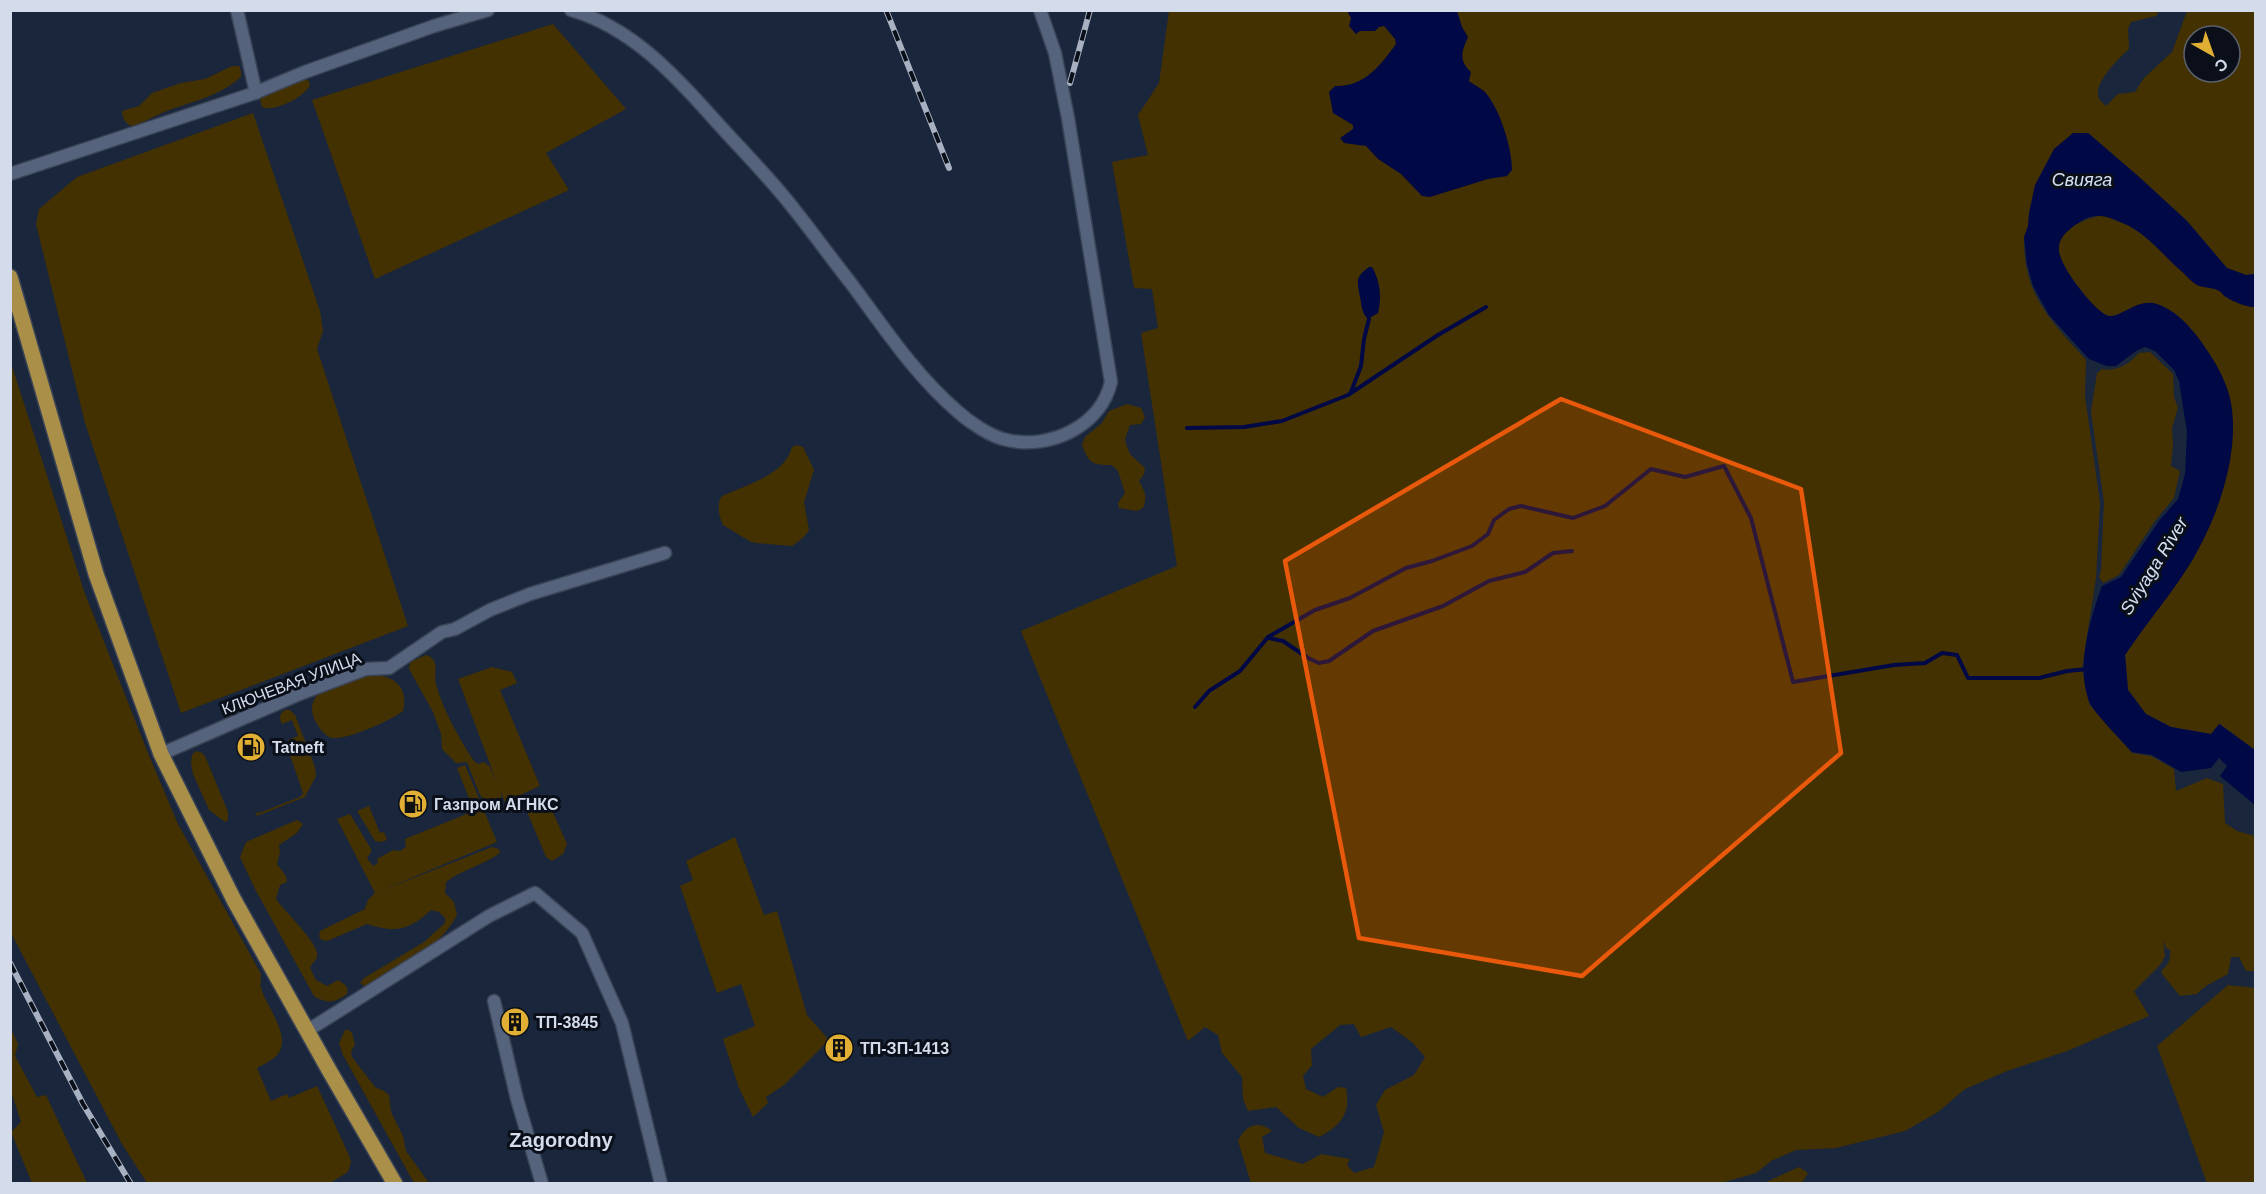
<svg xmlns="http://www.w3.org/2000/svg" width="2266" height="1194" font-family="Helvetica,sans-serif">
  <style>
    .green { fill: #443101; fill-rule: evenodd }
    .water { fill: #000845 }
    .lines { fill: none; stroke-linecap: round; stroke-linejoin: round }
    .stream { stroke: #000845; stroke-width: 4 }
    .minor-casing { stroke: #3b4456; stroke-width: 15 }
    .primary-casing { stroke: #3b4456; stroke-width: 18 }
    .minor { stroke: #55637d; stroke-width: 12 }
    .primary { stroke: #a98f48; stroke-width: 15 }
    .rail-casing { stroke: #a8b1c1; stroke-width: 6 }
    .rail { stroke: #0a0f19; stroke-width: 4; stroke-dasharray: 11; stroke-linecap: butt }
    .marked { fill: #e8590c; fill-opacity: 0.2; stroke: #e8590c; stroke-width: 4.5; stroke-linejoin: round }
    .labels { text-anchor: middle; stroke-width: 6; stroke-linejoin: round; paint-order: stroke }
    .street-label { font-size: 16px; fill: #d4dceb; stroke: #0a0f19 }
    .poi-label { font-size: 16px; font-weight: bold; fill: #d4dceb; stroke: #0a0f19; text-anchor: start }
    .water-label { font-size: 18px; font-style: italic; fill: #d5e0f3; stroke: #0a0f19 }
    .quarter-label { font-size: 20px; font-weight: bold; fill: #d4dceb; stroke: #0a0f19 }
  </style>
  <rect width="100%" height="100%" fill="#1a263c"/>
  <!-- green -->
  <path class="green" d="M 1169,11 L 2159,11 L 2156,16 L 2131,22 L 2128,29 L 2129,49 C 2119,58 2092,84 2099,99 C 2099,99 2105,105 2106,106 L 2118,94 L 2135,92 L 2144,78 L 2172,52 L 2187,11 L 2255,11 L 2255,274 L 2246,275 L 2227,268 L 2187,221 L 2138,176 L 2088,133 L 2029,213 C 2029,217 2029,223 2028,227 C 2027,232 2024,235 2024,240 C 2024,296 2051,321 2086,360 L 2085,396 L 2100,503 L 2096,578 L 2082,669 L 2089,704 L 2132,753 L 2151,756 L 2174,769 L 2176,791 L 2207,778 L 2223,784 L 2225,823 L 2237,831 L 2255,836 L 2255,971 L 2246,971 L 2239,957 L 2231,957 L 2228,974 C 2216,981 2206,984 2197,994 L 2180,996 L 2162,974 L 2162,970 C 2169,964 2171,959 2170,950 L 2166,948 L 2163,941 L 2165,956 L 2161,964 L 2134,991 L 2149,1016 L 2067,1051 L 2007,1071 L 1965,1089 L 1938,1112 L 1905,1131 L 1836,1148 L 1796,1150 L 1771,1161 L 1756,1173 L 1721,1183 L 1251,1183 L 1238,1141 C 1245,1126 1257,1119 1272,1131 L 1262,1137 L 1265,1153 L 1303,1164 L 1321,1154 L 1350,1159 L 1347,1165 L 1354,1173 L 1374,1167 L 1384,1132 L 1376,1105 L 1385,1090 L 1414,1075 L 1425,1057 L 1413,1043 L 1391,1027 L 1361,1037 L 1354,1024 L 1340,1025 L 1311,1049 L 1312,1065 L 1303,1076 L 1306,1089 L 1323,1097 L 1338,1087 L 1346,1088 C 1351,1113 1341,1126 1319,1137 L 1299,1128 L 1276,1107 L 1248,1111 L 1243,1099 L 1242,1077 L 1222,1053 L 1218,1035 L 1205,1027 L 1188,1041 L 1021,631 L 1177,566 L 1141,333 L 1158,328 L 1152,289 L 1134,288 L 1112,162 L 1148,155 L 1138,115 L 1159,83 ZM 2194,36 L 2230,36 L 2230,72 L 2194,72 Z
    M 553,24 L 626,109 L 546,153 L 569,190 L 375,279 L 312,100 Z
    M 232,66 L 239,66 L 241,71 L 241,77 C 219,97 189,102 162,113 C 152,117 142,124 131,126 C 124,122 123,119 122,111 L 139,106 L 152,93 L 181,83 L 205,79 Z
    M 302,78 L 308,80 L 310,85 C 305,97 273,113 262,107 L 259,95 Z
    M 253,113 L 320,311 L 323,331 L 317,349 L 408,626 L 181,713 L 85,423 L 36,224 L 39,209 L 77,177 Z
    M 2102,215 L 2140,230 L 2197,285 L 2219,290 L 2226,297 L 2250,307 L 2255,307 L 2255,750 L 2220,724 L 2211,734 L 2171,727 L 2146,714 L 2128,690 L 2125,655 L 2193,559 L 2231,402 L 2124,311 C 2119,314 2114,319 2108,316 C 2097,311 2088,299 2081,290 C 2073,279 2059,264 2058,250 C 2057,229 2087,218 2102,215 Z
    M 2150,352 L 2173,374 L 2174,397 L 2178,408 L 2172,428 L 2173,445 L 2171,466 L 2180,471 L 2174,498 L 2155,521 L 2119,575 L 2103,583 L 2099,577 L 2101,571 L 2104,502 L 2091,412 L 2097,373 L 2102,369 C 2117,372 2129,364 2139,353 Z
    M 11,363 L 84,591 L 148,753 L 178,824 L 261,974 C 261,979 260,984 261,988 C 266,1007 296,1040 274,1058 C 269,1062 262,1065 257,1068 L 271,1101 L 287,1094 L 289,1098 L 317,1086 L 348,1153 L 351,1162 L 348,1172 L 330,1183 L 147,1183 L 122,1144 L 11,933 Z
    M 1127,404 L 1141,408 L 1145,417 L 1141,424 L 1130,425 L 1125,439 L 1126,444 L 1130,454 L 1145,468 L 1144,474 L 1139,481 C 1144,491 1148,495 1143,508 L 1137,511 L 1119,508 L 1118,503 L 1125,493 L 1118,471 L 1112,465 C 1093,465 1089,464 1082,445 L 1085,437 L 1102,423 L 1109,411 Z
    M 797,445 L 803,447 L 814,470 L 804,502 L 809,530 L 804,537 L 792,546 L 756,543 L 751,542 L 723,525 C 719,516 716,504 722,496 C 746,485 785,475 792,447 Z
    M 426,655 C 441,660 433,672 436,684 C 442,708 460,740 474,761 L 478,764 L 484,762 L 490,767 L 497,783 L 458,679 L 492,667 L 512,672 L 517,683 L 500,690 L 540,786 L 505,802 L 501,793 L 501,809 L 496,812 L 489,809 L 479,793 L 467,762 L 456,763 L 442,749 L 441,734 L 433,712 L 409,669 L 410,662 Z
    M 366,673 C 389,675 410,683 403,711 C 392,720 342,743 329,737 C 322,733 317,725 314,718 C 310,708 312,701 319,692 Z
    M 285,710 L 290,710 L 295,715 L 315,767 L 316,776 L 305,797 L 257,816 L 255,812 L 259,813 L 300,797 L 303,793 L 290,755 L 293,753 L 288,740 L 298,736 L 292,720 L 282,724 C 279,718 279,714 285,710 Z
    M 196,751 L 202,753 L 205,756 L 228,812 L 228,820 L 225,822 L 209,810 L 193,774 L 191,763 L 192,755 Z
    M 465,765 L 497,842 L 378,892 L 492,847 L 499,849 L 500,853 C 483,865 462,870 446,882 L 445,893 L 454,902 L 457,915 C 439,950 398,967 365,986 L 360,983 L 364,978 L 424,942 L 445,923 L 445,918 L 439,912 L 431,910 C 408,931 396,933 367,924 L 327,941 L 322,940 L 319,937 L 320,931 L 365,909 L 368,900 L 375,893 L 337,819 L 350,814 L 371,849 L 371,852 L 367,858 L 373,866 L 378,863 L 377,859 L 393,850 L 400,851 L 406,847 L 405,839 L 474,811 L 457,768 Z
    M 544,797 L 548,801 L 567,844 L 563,854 L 552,861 L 546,857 L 525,807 L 529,802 Z
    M 369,806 L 380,833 L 384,832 L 387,840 L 381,842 L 375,841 L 357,811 Z
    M 297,820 L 303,824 L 297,833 L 279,845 L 280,852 L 277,864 L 286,876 L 287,882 L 280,885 L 276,899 C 284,911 321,945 317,957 C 316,961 311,964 310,968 L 316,980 L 327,986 L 338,980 C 344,984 349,986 347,994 C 335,1003 327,1004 314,996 L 255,889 L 240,857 L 246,842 Z
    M 735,837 L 764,915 L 777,911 L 807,1015 L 829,1040 L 784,1085 L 766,1097 L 768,1103 L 753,1117 L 739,1088 L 723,1039 L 755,1026 L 741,984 L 717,993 L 680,886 L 693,880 L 686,861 Z
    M 2228,985 L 2255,988 L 2255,1183 L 2207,1183 L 2157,1046 Z
    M 11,1029 L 18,1044 L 15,1056 L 37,1097 L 46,1095 L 87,1183 L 32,1183 L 11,1132 L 21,1122 L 11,1091 Z
    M 347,1029 L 352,1033 L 355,1044 L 351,1052 L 352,1057 L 375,1087 L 384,1091 L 389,1095 L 391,1112 L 403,1136 L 406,1151 L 429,1183 L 414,1183 L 343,1055 L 339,1043 L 345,1030 Z
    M 1799,1167 L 1808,1173 L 1802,1183 L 1764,1183 Z"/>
  <!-- water -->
  <path class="water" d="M 1347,11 L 1457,11 L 1462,27 L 1468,37 C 1462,51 1458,60 1471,72 L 1469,81 C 1474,85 1481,88 1485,92 C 1500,109 1512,148 1512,170 L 1507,176 L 1488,179 L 1430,197 L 1422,196 L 1401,174 L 1378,159 L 1366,146 L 1344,143 L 1340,138 L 1353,129 L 1353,125 L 1333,113 L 1329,92 L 1335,86 C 1364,87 1380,66 1396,44 L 1395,39 L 1384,26 L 1379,27 L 1375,31 L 1360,31 L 1356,34 L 1349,26 L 1351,18 Z
    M 2073,133 L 2088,133 L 2138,176 L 2187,221 L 2227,268 L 2246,275 L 2255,274 L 2255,307 C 2247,307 2233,302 2226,297 C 2223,296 2222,292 2219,291 C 2213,287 2204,288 2197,285 C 2191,282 2186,275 2180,270 C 2157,249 2143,229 2113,219 C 2103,215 2092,215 2083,220 C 2073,226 2060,235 2059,246 C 2056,263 2092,308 2106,315 C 2119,321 2136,297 2157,304 C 2182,312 2201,340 2214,361 C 2221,372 2229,390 2231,403 C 2240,454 2218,516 2193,559 C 2173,593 2146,623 2125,655 L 2128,690 L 2146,714 L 2171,727 L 2211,734 L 2219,724 L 2255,750 L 2255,805 L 2220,776 L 2227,766 L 2219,758 L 2211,768 L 2181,772 L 2152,755 L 2132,752 C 2123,742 2095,714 2090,703 C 2075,669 2090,619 2102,586 L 2121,577 L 2159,521 L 2178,499 L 2185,474 L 2187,432 L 2179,381 L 2174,370 L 2155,351 L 2145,347 L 2136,351 L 2116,366 L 2107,366 L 2089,359 L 2049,315 L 2033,286 L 2027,264 L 2024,237 L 2028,226 L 2029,213 L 2035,185 L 2054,149 Z
    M 1369,267 L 1372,267 C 1380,280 1382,298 1378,313 L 1368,319 C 1361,312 1362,306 1360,297 C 1357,281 1355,277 1369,267 Z"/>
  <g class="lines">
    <!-- stream -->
    <path class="stream" d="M 1351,392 L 1361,366 L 1364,339 L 1369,319
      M 1187,428 L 1244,427 L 1282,421 L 1348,395 L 1438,335 L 1486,307
      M 1269,638 L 1283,641 L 1308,658 L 1319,663 L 1329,661 L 1373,631 L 1443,606 L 1489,581 L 1525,572 L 1553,553 L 1572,551
      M 1195,707 L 1209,691 L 1240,671 L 1268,637 L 1315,610 L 1350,598 L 1406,568 L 1432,561 L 1472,546 L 1488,534 L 1494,520 L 1509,509 L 1521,506 L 1573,518 L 1605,506 L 1651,469 L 1685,477 L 1724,466 L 1751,518 L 1793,682 L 1894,665 L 1925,663 L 1942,653 L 1957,655 L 1968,678 L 2039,678 L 2067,671 L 2088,669"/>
    <!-- minor casing -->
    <g class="minor-casing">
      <path id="minor" d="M 237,10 L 256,93
        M 571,10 C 630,27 673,73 713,118 C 737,145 763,171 786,199 C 808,226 828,254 850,282 C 883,326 914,374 957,411 C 969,422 991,437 1007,440 C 1050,450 1101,426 1111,382 L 1068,118 L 1055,53 L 1040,10
        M 10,174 L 252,94 L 305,72 L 434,26 L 488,10
        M 161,754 L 297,695 L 366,669 L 389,668 L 442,632 L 455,629 L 490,610 L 530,594 L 665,553
        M 494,1001 L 517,1099 L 542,1184
        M 307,1031 L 489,916 L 535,893 L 582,933 L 622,1023 L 661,1184"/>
    </g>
    <!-- primary casing -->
    <g class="primary-casing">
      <path id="primary" d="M 10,277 L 96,574 L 161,754 L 234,900 L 329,1070 L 395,1184"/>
    </g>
    <!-- minor -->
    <use href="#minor" class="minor"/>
    <!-- primary -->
    <use href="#primary" class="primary"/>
    <!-- rail casing -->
    <g class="rail-casing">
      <path id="rail" d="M 886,10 L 949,168
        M 1070,83 L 1090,10
        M 10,963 L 83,1104 L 131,1184"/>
    </g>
    <!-- rail -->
    <use href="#rail" class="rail"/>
  </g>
  <!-- marked area -->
  <path class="marked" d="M 1561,399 L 1801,489 L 1841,753 L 1582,976 L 1359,938 L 1285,561 Z"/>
  <!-- icons -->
  <defs>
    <g id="fuel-disc" transform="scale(1.5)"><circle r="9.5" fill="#e1af34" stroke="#0a0f19"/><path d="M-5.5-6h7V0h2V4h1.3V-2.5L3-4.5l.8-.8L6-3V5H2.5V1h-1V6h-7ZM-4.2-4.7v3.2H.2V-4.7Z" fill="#111"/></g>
    <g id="building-disc" transform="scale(1.5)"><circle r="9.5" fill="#e1af34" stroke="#0a0f19"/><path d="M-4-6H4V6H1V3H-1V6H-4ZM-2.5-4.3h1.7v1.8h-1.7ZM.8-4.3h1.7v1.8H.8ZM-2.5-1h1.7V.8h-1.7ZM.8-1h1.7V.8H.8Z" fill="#111"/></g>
  </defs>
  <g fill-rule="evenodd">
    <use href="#fuel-disc" x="251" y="747"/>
    <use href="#fuel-disc" x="413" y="804"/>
    <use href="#building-disc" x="515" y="1022"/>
    <use href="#building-disc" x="839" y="1048"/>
  </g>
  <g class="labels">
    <!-- street labels -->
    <g class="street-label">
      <text transform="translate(291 683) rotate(-21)" y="6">КЛЮЧЕВАЯ УЛИЦА</text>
    </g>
    <!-- poi labels -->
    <g class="poi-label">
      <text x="272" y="753">Tatneft</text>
      <text x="434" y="810">Газпром АГНКС</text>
      <text x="536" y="1028">ТП-3845</text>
      <text x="860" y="1054">ТП-ЗП-1413</text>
    </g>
    <!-- water labels -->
    <g class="water-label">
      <text x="2082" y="186">Свияга</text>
      <text transform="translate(2154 566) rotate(-58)" y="6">Sviyaga River</text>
    </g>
    <!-- quarter labels -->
    <g class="quarter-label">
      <text x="561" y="1147">Zagorodny</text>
    </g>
  </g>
  <!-- border -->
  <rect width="2266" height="1194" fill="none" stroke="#d4dceb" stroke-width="24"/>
  <!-- north arrow -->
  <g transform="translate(2212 54) rotate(140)"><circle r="28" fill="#0a0f19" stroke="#5b616d" stroke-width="1.5"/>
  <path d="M0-4.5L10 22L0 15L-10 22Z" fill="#e1af34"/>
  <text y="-9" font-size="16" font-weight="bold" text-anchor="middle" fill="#d4dceb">С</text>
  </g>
</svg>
